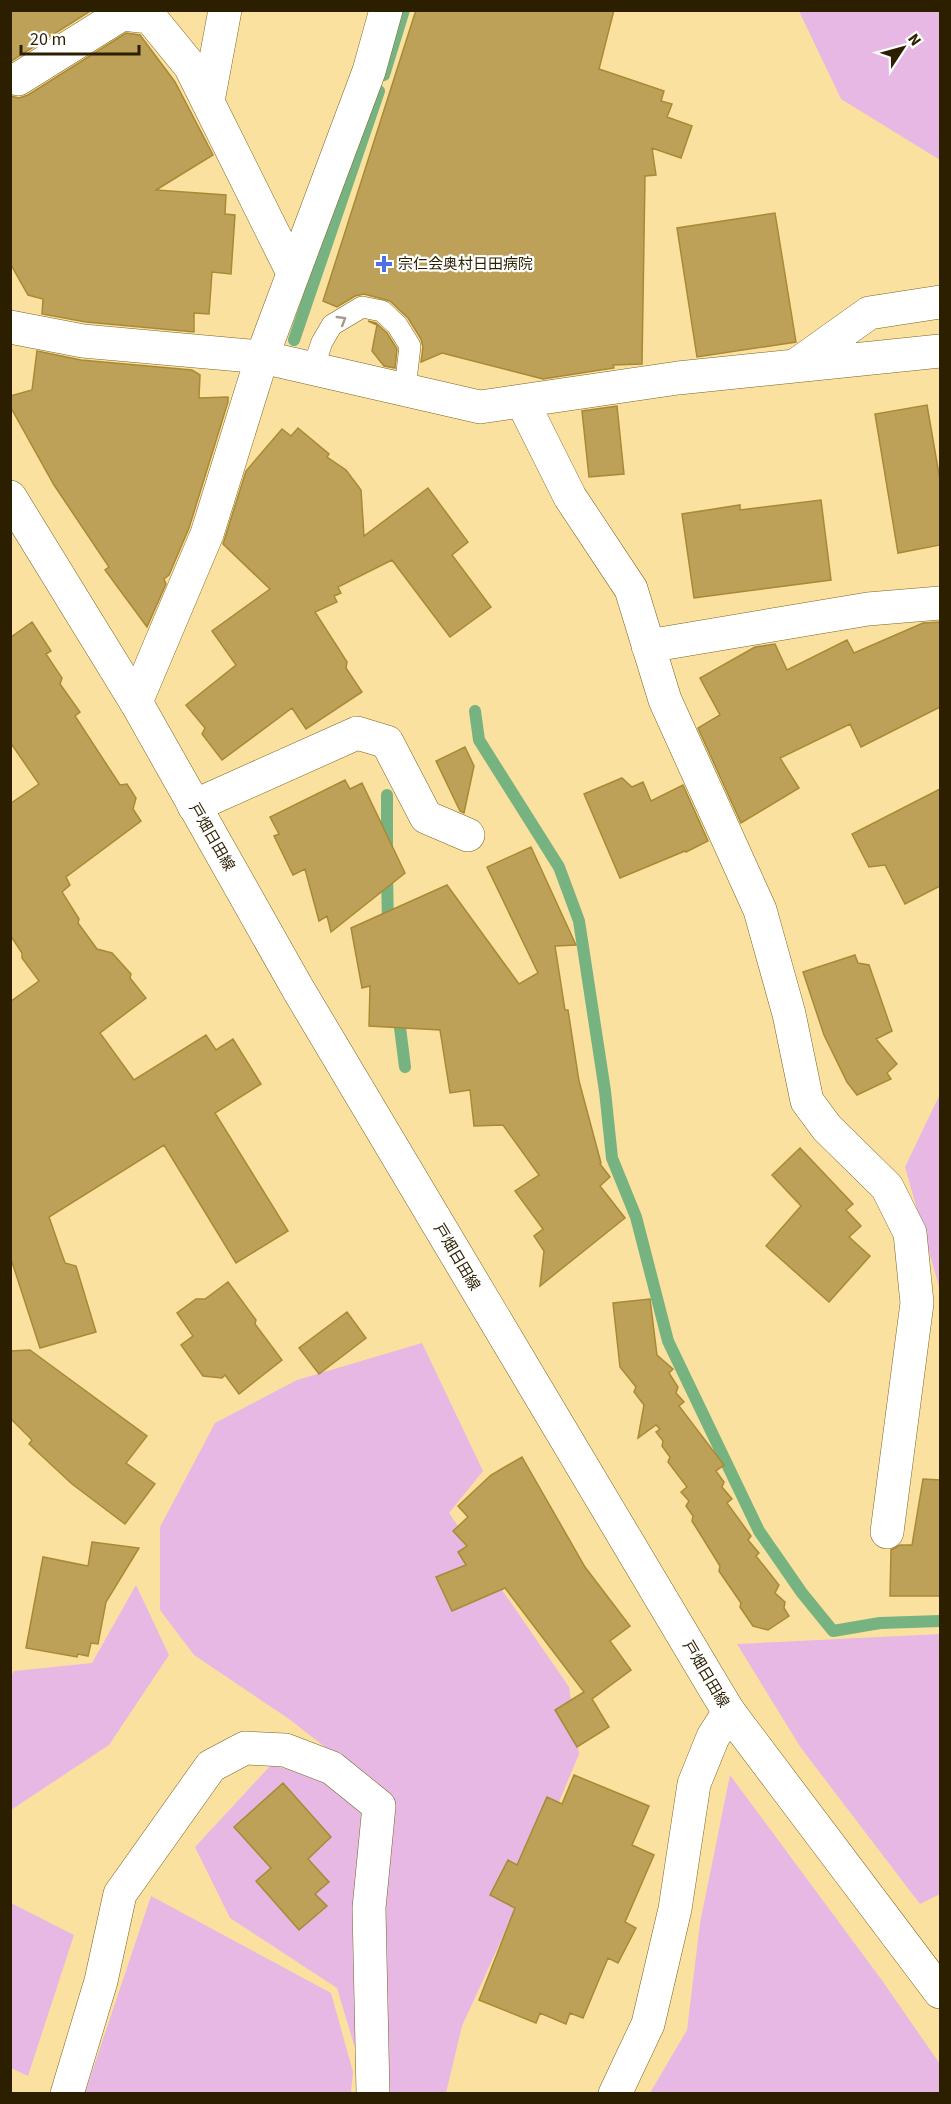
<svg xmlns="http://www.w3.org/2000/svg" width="951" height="2104" font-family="'Source Sans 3','Noto Sans JP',sans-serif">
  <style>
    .green { fill: #e7b8e4 }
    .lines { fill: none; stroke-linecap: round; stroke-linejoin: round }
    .stream { stroke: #76b380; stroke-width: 12 }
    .building { fill: #bda158; stroke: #a98933; stroke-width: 1.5 }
    .service-casing { stroke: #7b6322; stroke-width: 22 }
    .minor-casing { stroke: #7b6322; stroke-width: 34 }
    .secondary-casing { stroke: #7b6322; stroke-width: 34 }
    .service { stroke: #fff; stroke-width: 21 }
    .minor { stroke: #fff; stroke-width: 33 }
    .secondary { stroke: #fff; stroke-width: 33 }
    .oneway { stroke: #a09a8c }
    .poi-dot { fill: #4f6fe4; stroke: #fff; stroke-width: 2 }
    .labels { text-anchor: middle; stroke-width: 4.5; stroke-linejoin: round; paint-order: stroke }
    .poi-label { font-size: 15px; fill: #2b1f00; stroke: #fff; text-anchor: start }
    .street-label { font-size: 15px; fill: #2b1f00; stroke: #fff }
  </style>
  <rect width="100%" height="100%" fill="#fbe19f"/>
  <!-- green -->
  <path class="green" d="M 799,11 L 940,11 L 940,160 L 841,99 Z
    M 940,1094 L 940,1290 L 905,1167 Z
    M 422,1343 L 483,1471 L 449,1513 L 569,1687 L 579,1754 L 504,1934 L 462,2026 L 446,2093 L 358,2093 L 360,2065 L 337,1988 L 230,1918 L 195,1847 L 271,1765 L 387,1795 L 289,1719 L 194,1655 L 160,1610 L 160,1527 L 215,1423 L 297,1380 Z
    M 136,1585 L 169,1655 L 109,1745 L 11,1810 L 10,1679 L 14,1671 L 92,1663 Z
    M 940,1634 L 940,1894 L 920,1904 L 801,1748 L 737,1644 Z
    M 730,1775 L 881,1979 L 940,2064 L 940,2093 L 650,2093 L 687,2030 L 700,1923 Z
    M 151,1896 L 331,1993 L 353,2072 L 351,2093 L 85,2093 Z
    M 11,1903 L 74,1935 L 28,2076 L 11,2068 Z"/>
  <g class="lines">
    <!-- stream -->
    <path class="stream" d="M 384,75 L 404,10
      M 294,340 L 379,91
      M 475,711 L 479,740 L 559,867 L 579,921 L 605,1091 L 612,1158 L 636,1217 L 668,1341 L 759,1531 L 802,1593 L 833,1631 L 880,1623 L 940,1621
      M 387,795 L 387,851
      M 387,871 L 388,926
      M 398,1012 L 405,1067"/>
  </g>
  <!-- building -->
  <path class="building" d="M 10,10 L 92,10 L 10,62 Z
    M 416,10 L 614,10 L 599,69 L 664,91 L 661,101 L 672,104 L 667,117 L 692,126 L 681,158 L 652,148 L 656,175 L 645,176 L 642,364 L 613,365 L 614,368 L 543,379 L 442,353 L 421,362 L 423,347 L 421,339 L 408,318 L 390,301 L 364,294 L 355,296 L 337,307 L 323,301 Z
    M 126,33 L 140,35 L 175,82 L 213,155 L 156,190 L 226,195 L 225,214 L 235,215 L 231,274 L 212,272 L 209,314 L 194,313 L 194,332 L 86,322 L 42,314 L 43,299 L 28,295 L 10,263 L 10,96 L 19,98 L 28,95 Z
    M 775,213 L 796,342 L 697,357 L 677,228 Z
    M 368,321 L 376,323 L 387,333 L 397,349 L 395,368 L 384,366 L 372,351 L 377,325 Z
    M 37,351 L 81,360 L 192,370 L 200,375 L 199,398 L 228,397 L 228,402 L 189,528 L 169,575 L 164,579 L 166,584 L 147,627 L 105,570 L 109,567 L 54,485 L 10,406 L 10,396 L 32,390 Z
    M 927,405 L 940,480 L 940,545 L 898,553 L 875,414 Z
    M 617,406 L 624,474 L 589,477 L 582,411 Z
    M 298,428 L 329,454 L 327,457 L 346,470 L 361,490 L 364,536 L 428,488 L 468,542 L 452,555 L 491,607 L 450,637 L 392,560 L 338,587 L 341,593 L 334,596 L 337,602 L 315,612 L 347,662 L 346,668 L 362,692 L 306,729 L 292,708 L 222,760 L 202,734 L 205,728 L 186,705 L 236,665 L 212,631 L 270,589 L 223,544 L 246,471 L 282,429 L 291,436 Z
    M 821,500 L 831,580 L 694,598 L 682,514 L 740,505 L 740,510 Z
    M 32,622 L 51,651 L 46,654 L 62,678 L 60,684 L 80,712 L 75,716 L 120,785 L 127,784 L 136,798 L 133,809 L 141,821 L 66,877 L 70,885 L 62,892 L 79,919 L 78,923 L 97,949 L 112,953 L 131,974 L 130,978 L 146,998 L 100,1033 L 134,1080 L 206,1035 L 216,1050 L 233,1039 L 261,1084 L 215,1113 L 288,1231 L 236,1263 L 164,1145 L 49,1217 L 65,1263 L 76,1266 L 96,1332 L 40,1348 L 10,1256 L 10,1002 L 39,981 L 22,958 L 22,953 L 12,938 L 10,931 L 10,804 L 39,784 L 10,742 L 10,638 Z
    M 940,622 L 940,707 L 861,747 L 850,724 L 780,758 L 799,788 L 741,823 L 698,728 L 720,715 L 700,678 L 755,647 L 775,644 L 787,670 L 847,640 L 854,653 L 923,623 Z
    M 465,747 L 474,766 L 464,813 L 460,811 L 436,761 Z
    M 622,778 L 632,787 L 643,782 L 651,801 L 683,785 L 708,841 L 686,852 L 685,851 L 620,878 L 584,794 Z
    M 345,780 L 350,789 L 362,783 L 405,873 L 331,932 L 327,916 L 319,921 L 305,869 L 293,875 L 274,836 L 279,834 L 270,817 Z
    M 940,789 L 940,886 L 905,904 L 885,865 L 869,867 L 852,834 Z
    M 531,847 L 576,945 L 555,946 L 565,1010 L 568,1010 L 579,1081 L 601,1163 L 600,1164 L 610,1177 L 600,1186 L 625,1218 L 540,1286 L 544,1251 L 534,1236 L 543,1229 L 515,1191 L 539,1175 L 503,1125 L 474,1126 L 470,1090 L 450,1093 L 440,1030 L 369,1026 L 370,986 L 362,988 L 351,928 L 447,885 L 519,984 L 538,973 L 487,867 Z
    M 855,955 L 858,963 L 869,965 L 892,1031 L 876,1039 L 897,1064 L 887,1073 L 891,1079 L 857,1095 L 847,1082 L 824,1035 L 803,972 Z
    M 800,1148 L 853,1204 L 846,1210 L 861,1226 L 849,1237 L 870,1256 L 829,1302 L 766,1246 L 801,1206 L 772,1175 Z
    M 228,1282 L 256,1320 L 255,1324 L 282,1360 L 239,1394 L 225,1375 L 222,1378 L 203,1376 L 181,1345 L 193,1336 L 177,1313 L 196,1299 L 205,1299 Z
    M 650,1299 L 657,1355 L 673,1369 L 669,1373 L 678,1387 L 676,1393 L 684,1402 L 679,1406 L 724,1465 L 716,1471 L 724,1482 L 722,1487 L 732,1499 L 727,1503 L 751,1536 L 748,1540 L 759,1553 L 756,1556 L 779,1585 L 775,1593 L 785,1602 L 784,1608 L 789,1616 L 768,1630 L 753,1626 L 740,1607 L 741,1603 L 719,1571 L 720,1566 L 692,1521 L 693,1516 L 686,1506 L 689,1501 L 681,1492 L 687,1487 L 668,1462 L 670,1457 L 662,1446 L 663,1441 L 656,1432 L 660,1429 L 656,1425 L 638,1438 L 644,1405 L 634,1392 L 636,1387 L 620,1367 L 613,1303 Z
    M 347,1312 L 366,1338 L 319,1374 L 299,1348 Z
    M 30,1350 L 147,1436 L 126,1463 L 155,1484 L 125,1524 L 72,1484 L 29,1444 L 32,1440 L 10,1418 L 10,1351 Z
    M 522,1457 L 585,1567 L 630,1626 L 610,1641 L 631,1670 L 592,1699 L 609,1727 L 577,1747 L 555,1710 L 584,1692 L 505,1588 L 452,1611 L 436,1577 L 466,1565 L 458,1552 L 467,1546 L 453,1531 L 468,1517 L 458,1506 L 491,1475 Z
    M 923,1479 L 940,1480 L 940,1596 L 890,1596 L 891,1550 L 900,1545 L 912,1545 Z
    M 92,1542 L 139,1548 L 106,1602 L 98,1644 L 91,1643 L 88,1656 L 78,1654 L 77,1657 L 26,1648 L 43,1557 L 88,1566 Z
    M 574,1775 L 649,1806 L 632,1845 L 654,1855 L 625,1922 L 636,1928 L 618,1963 L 608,1958 L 583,2018 L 570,2013 L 566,2024 L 540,2013 L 536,2023 L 479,2000 L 515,1908 L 490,1895 L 508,1860 L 517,1865 L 547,1797 L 562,1804 Z
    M 283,1783 L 331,1837 L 308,1859 L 329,1882 L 315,1894 L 327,1906 L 299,1930 L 256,1881 L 271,1868 L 234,1827 Z"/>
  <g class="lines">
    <!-- service casing -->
    <g class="service-casing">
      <path id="service" d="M 313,368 L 322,342 L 332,325 L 362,307 L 382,311 L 397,325 L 410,346 L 405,389"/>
    </g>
    <!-- minor casing -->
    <g class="minor-casing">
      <path id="minor" d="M 18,79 L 122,14 L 150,17 L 190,66 L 293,273
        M 208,101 L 225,10
        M 10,327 L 83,341 L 262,357 L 480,407 L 678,378 L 940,351
        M 799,363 L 869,313 L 940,302
        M 522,401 L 570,497 L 631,589 L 665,700 L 760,910 L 789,1014 L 807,1101 L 827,1128 L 887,1187 L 910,1233 L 917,1303 L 887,1532
        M 648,646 L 868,609 L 940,603
        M 136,702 L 207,534 L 262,357 L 369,71 L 386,10
        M 194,806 L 357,733 L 387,742 L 426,817 L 468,835
        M 67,2094 L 101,1981 L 120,1894 L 211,1766 L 245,1748 L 285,1750 L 332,1768 L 379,1806 L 369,1908 L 373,2094
        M 615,2094 L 648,2024 L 675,1909 L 694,1784 L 713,1737 L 729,1712"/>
    </g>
    <!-- secondary casing -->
    <g class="secondary-casing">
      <path id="secondary" d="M 10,497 L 136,702 L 298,989 L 718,1694 L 729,1712 L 940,1992"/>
    </g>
    <!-- service -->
    <use href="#service" class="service"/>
    <!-- minor -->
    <use href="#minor" class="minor"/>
    <!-- secondary -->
    <use href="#secondary" class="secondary"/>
  </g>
  <!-- one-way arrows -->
  <defs><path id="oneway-chevron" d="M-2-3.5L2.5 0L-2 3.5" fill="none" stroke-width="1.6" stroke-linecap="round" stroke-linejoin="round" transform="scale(1.5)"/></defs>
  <use class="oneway" href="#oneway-chevron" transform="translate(342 320) rotate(-31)"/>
  <!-- markers -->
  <path class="poi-dot" d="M381 255h6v6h6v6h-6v6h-6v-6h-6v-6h6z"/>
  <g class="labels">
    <!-- poi labels -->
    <g class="poi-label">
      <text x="398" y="269">宗仁会奥村日田病院</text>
    </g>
    <!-- street labels -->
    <g class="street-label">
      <text transform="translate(212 837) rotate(60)" y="5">戸畑日田線</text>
      <text transform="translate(457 1257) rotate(59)" y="5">戸畑日田線</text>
      <text transform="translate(706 1674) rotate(59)" y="5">戸畑日田線</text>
    </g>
  </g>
  <!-- border -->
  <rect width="951" height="2104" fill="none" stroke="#2b1f00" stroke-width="24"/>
  <!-- north arrow -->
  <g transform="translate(903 48) rotate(54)" stroke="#ffffff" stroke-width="4.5" paint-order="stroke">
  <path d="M0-4.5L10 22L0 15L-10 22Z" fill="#2b1f00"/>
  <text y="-9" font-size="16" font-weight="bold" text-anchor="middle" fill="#2b1f00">N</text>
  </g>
  <!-- scale -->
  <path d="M21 45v9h118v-9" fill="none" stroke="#2b1f00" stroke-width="3"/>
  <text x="30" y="45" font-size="18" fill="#2b1f00" stroke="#ffffff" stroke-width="4.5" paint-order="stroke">20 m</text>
</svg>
